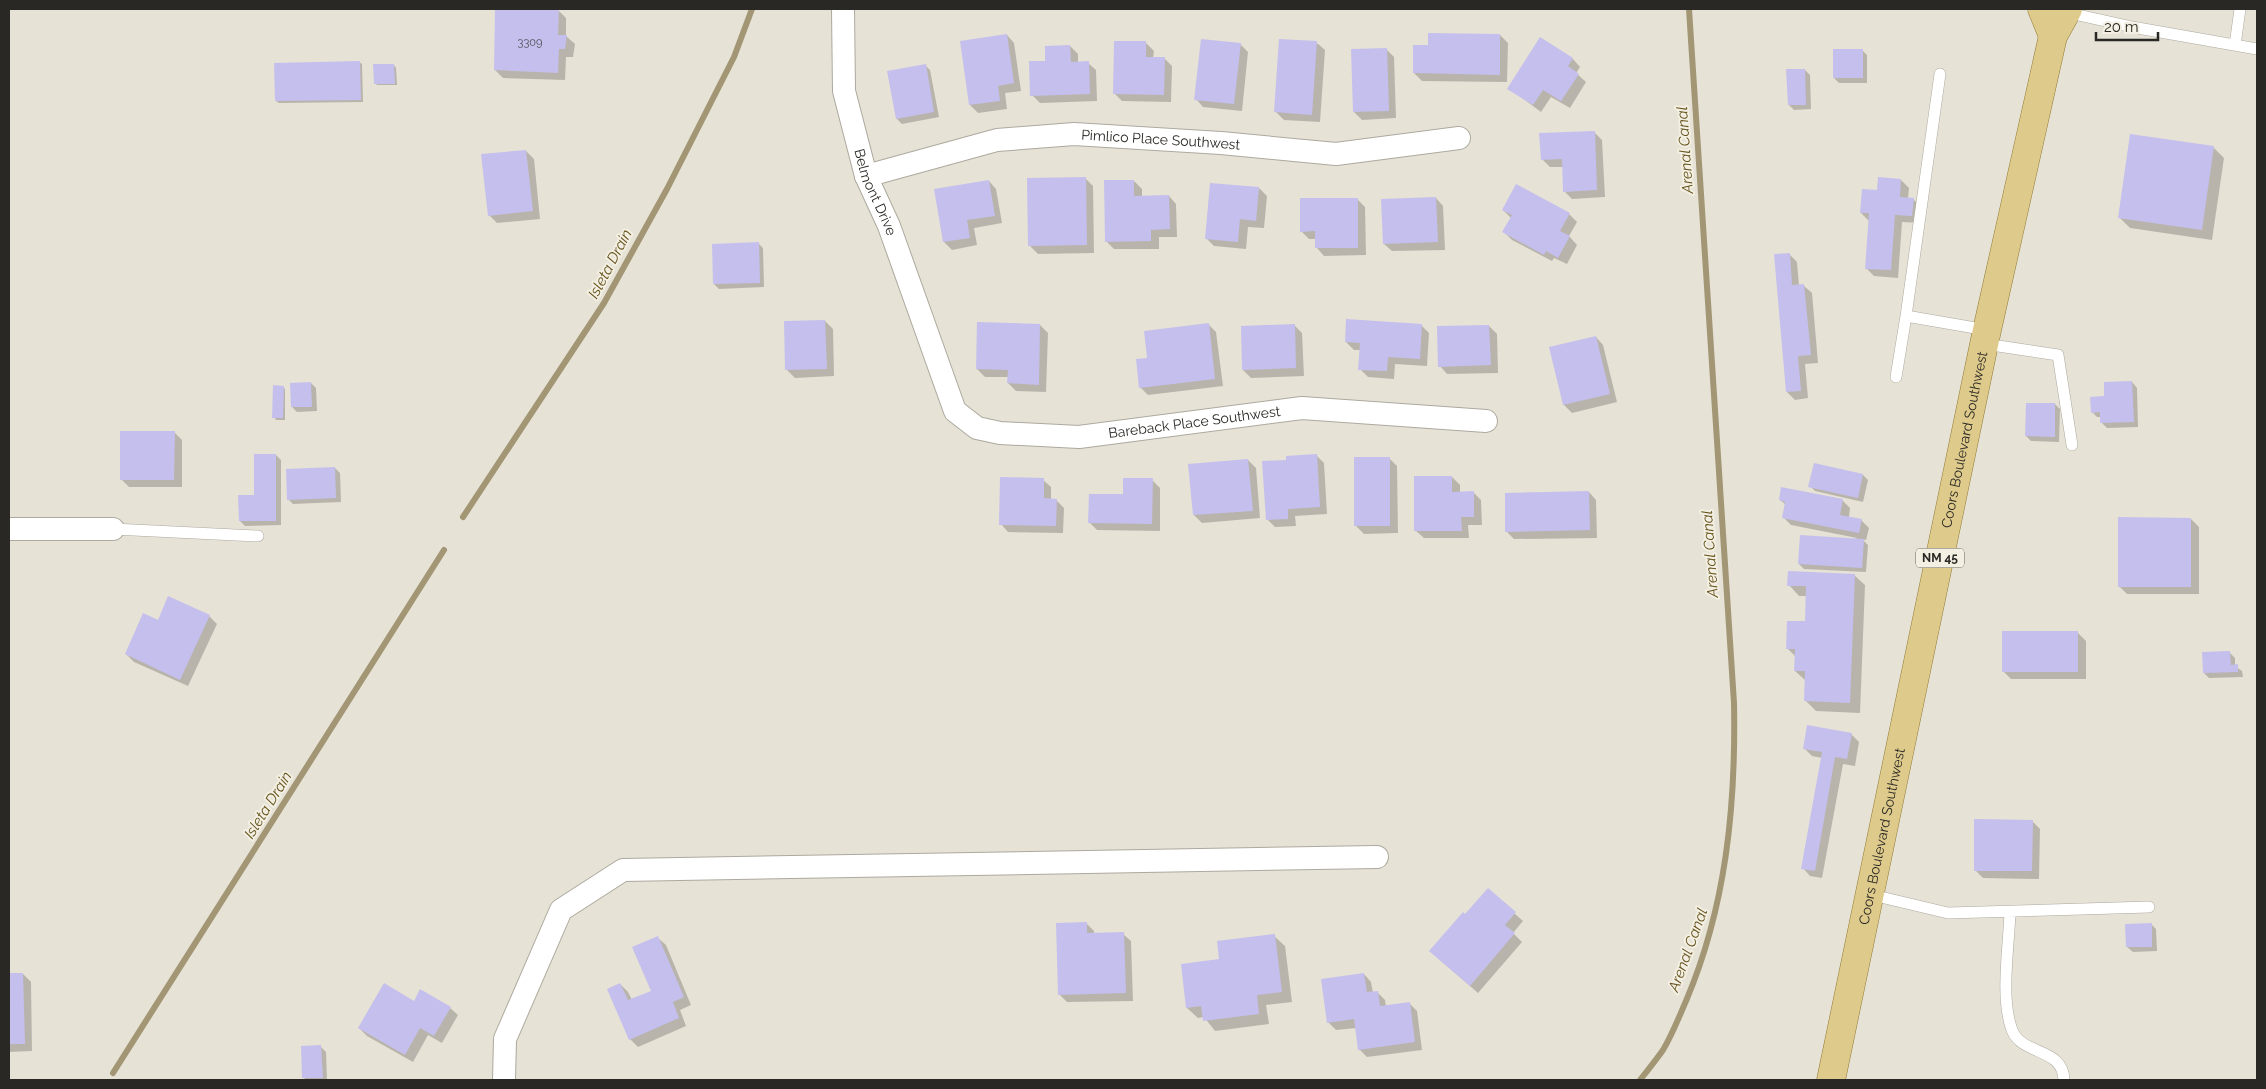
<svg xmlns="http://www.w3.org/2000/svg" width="2266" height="1089" font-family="Raleway,sans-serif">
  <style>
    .shadow { fill: #0003 }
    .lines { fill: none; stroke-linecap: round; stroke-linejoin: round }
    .stream { stroke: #a29674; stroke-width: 6 }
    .building { fill: #c5bfed }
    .service-casing { stroke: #ada99e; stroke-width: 12 }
    .minor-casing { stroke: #ada99e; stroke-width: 24 }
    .primary-casing { stroke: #917b35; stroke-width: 29 }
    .service { stroke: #fff; stroke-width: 11 }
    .minor { stroke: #fff; stroke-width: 22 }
    .primary { stroke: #deca8b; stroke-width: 28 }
    .labels { text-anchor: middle; stroke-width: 4; stroke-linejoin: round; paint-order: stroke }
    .number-label { font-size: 11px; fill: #514e56 }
    .shield { fill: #f3efe3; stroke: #66645d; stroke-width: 1 }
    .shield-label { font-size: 12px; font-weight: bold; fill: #2a2824 }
    .street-label { font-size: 14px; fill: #2a2824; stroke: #f3efe3 }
    .water-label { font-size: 15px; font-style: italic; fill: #65531c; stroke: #f3efe3 }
  </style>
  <rect width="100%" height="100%" fill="#e6e2d6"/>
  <!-- shadow -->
  <path class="shadow" d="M 333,9 L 374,9 L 335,10 Z
    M 496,9 L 558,10 L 566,18 L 566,36 L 575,44 L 573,57 L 566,57 L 565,80 L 503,78 L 495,70 Z
    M 1007,35 L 1014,43 L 1021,91 L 1005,93 L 1007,109 L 978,113 L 970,105 Z
    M 1500,35 L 1508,43 L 1507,82 L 1422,81 L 1414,73 L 1429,46 Z
    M 1541,39 L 1573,59 L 1580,67 L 1576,73 L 1586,82 L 1570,108 L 1551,97 L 1541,112 L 1509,88 Z
    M 1146,43 L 1154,51 L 1153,58 L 1164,58 L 1172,66 L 1171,102 L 1122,101 L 1114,93 Z
    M 1317,43 L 1325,50 L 1320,122 L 1284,120 L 1276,112 Z
    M 1241,45 L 1248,52 L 1242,111 L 1203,107 L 1196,99 Z
    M 1070,46 L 1078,54 L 1078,63 L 1088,63 L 1096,70 L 1097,101 L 1040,103 L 1032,95 L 1047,62 Z
    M 1386,49 L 1394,57 L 1396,118 L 1362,120 L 1354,112 Z
    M 1862,50 L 1867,55 L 1867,83 L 1839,83 L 1834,78 Z
    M 359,62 L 362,64 L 363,102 L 279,103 L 276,101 Z
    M 394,65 L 396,68 L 397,85 L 377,85 L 375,83 Z
    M 925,65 L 930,70 L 939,117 L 902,124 L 897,119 L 889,72 Z
    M 1805,70 L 1810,75 L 1811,109 L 1794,110 L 1789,105 Z
    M 1594,132 L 1602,140 L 1605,197 L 1572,199 L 1564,191 L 1563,167 L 1550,167 L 1542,159 Z
    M 2213,147 L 2224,158 L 2212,240 L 2130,228 L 2120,218 Z
    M 526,151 L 534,159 L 540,219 L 497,223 L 489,215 Z
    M 1085,178 L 1093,186 L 1094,253 L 1038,254 L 1030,246 Z
    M 1901,180 L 1909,188 L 1908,199 L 1913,199 L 1921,207 L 1920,223 L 1902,222 L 1898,278 L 1874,276 L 1866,268 L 1869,221 L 1861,213 L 1878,192 Z
    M 989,181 L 996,189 L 1002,223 L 974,228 L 977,245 L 952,250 L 944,242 Z
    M 1134,181 L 1142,189 L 1142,197 L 1169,196 L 1176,204 L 1177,237 L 1159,237 L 1159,249 L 1114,249 L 1106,241 Z
    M 1259,188 L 1267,196 L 1264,228 L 1248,227 L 1246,249 L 1214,246 L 1206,238 Z
    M 1436,198 L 1443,206 L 1445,250 L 1392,251 L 1384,244 Z
    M 1357,199 L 1365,207 L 1366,255 L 1324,256 L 1317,248 L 1317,239 L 1309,239 L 1301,231 Z
    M 1503,210 L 1569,214 L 1577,222 L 1569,236 L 1577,245 L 1567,264 L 1554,258 L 1552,261 L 1512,240 L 1504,232 L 1511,218 Z
    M 758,243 L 763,248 L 764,287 L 719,289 L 714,284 Z
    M 1789,254 L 1797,262 L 1799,286 L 1804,286 L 1812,293 L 1818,363 L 1805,364 L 1808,398 L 1795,400 L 1787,392 Z
    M 825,321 L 833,329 L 834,376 L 795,378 L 787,370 Z
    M 1208,324 L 1216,332 L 1223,386 L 1148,395 L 1140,387 L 1149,359 Z
    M 1040,325 L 1048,333 L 1046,392 L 1016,391 L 1008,383 L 1009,377 L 985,377 L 977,369 Z
    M 1294,325 L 1302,333 L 1304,376 L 1251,378 L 1243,370 Z
    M 1421,325 L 1429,333 L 1427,366 L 1395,364 L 1394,379 L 1368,377 L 1360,369 L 1361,350 L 1354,350 L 1346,342 Z
    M 1489,326 L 1497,334 L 1498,373 L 1447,374 L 1440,366 Z
    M 1596,337 L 1603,345 L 1617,402 L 1572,413 L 1564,405 L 1550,348 Z
    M 2132,382 L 2137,388 L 2138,427 L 2107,428 L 2102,423 L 2102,417 L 2097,417 L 2092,412 L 2105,397 Z
    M 311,383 L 316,388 L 317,411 L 297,412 L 292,407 Z
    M 283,387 L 285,389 L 285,420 L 276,420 L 274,417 Z
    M 2055,404 L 2060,409 L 2059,442 L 2031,441 L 2026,436 Z
    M 174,432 L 182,440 L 182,487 L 129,487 L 121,479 Z
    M 276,455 L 281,460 L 281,525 L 245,526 L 240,521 Z
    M 1316,455 L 1324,463 L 1327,514 L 1295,516 L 1296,526 L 1275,527 L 1267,519 L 1287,461 Z
    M 1389,458 L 1397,466 L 1398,533 L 1364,534 L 1356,526 Z
    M 1248,460 L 1256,468 L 1260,518 L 1202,523 L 1194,515 Z
    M 335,468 L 340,473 L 341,502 L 293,504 L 288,499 Z
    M 1863,475 L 1868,480 L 1863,502 L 1815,491 L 1810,486 Z
    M 1452,477 L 1460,485 L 1460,493 L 1474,493 L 1481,500 L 1482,525 L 1468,525 L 1469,538 L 1424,538 L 1416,531 Z
    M 1043,480 L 1051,487 L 1051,500 L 1056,500 L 1064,508 L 1063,533 L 1008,532 L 1001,524 Z
    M 1152,480 L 1160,488 L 1160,531 L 1097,530 L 1089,522 L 1124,496 Z
    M 1589,492 L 1596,500 L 1597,538 L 1514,539 L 1506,531 Z
    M 1780,500 L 1842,500 L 1850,508 L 1849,517 L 1861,520 L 1869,528 L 1866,540 L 1862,539 L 1868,545 L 1866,572 L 1804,569 L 1799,564 L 1857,538 L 1791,525 L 1783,517 L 1786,505 Z
    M 2191,519 L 2199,527 L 2199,594 L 2127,594 L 2119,586 Z
    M 1854,575 L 1865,585 L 1860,713 L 1816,711 L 1805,700 L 1806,681 L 1795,671 L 1796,657 L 1787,648 L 1806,623 L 1807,596 L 1799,596 L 1789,585 Z
    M 209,616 L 217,624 L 188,686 L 134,662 L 126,654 L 158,622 Z
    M 2078,633 L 2086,641 L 2086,679 L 2011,679 L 2003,671 Z
    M 2230,653 L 2235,658 L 2235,666 L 2242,671 L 2243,677 L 2209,678 L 2204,673 Z
    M 1851,734 L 1859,742 L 1855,766 L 1843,764 L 1822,878 L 1810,876 L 1803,868 L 1822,758 L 1812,756 L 1804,748 Z
    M 2032,821 L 2040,829 L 2039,879 L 1983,878 L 1975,870 Z
    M 1488,890 L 1523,921 L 1513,933 L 1522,942 L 1478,993 L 1439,959 L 1465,916 Z
    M 1086,923 L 1094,931 L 1094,934 L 1123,934 L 1131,941 L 1133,1001 L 1067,1002 L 1060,995 Z
    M 2151,924 L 2156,929 L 2157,951 L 2133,952 L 2127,947 Z
    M 1274,936 L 1285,946 L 1292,1002 L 1266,1005 L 1269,1024 L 1215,1031 L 1204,1017 L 1198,1018 L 1187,1008 L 1220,961 Z
    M 658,938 L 666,945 L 691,1005 L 680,1010 L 686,1026 L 638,1047 L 630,1039 L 620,984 L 628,992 L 632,1000 L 652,992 Z
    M 9,974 L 23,974 L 31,982 L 32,1051 L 9,1052 Z
    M 1364,974 L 1371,982 L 1373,993 L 1377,992 L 1385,1000 L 1386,1007 L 1409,1003 L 1417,1011 L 1422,1050 L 1367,1057 L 1359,1049 L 1356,1028 L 1336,1030 L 1328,1022 Z
    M 415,1002 L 450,1008 L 458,1015 L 442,1043 L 428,1035 L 413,1062 L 367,1036 L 359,1028 Z
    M 321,1047 L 326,1052 L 327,1080 L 306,1080 L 304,1078 Z"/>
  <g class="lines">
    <!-- stream -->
    <path class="stream" d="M 463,517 L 604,303 L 667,189 L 734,57 L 752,9
      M 113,1073 L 444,550
      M 1640,1080 C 1648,1070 1656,1060 1663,1050 C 1672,1035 1679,1017 1686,1001 C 1726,907 1736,806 1734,703 L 1689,9"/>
  </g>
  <!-- building -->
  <path class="building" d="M 495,9 L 559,9 L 558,35 L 567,35 L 565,49 L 559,49 L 558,73 L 494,70 Z
    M 1428,33 L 1500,34 L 1500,75 L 1413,73 L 1413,45 L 1428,45 Z
    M 1007,34 L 1014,83 L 998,86 L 1000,101 L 969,105 L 960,41 Z
    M 1540,37 L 1573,58 L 1568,66 L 1579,74 L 1561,101 L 1543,90 L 1533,105 L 1507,89 Z
    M 1201,39 L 1241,43 L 1234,104 L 1194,100 Z
    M 1279,39 L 1317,41 L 1312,115 L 1274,112 Z
    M 1114,41 L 1146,41 L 1146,57 L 1165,57 L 1164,95 L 1113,94 Z
    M 1070,45 L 1071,62 L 1089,61 L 1090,94 L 1030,96 L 1029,61 L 1045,61 L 1045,46 Z
    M 1387,48 L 1389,111 L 1353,112 L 1351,49 Z
    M 1833,49 L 1863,49 L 1863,78 L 1833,78 Z
    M 360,61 L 361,100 L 275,101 L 274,63 Z
    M 373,64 L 394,64 L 395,84 L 374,84 Z
    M 926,64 L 934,112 L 896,119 L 887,71 Z
    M 1786,69 L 1805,69 L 1806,105 L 1788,105 Z
    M 1595,131 L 1597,190 L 1563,192 L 1562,159 L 1541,160 L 1539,133 Z
    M 2130,134 L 2214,146 L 2202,230 L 2118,218 Z
    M 526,150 L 533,211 L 488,216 L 481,154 Z
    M 1086,177 L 1087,245 L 1028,246 L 1027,178 Z
    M 1878,177 L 1901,179 L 1900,197 L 1914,198 L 1912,216 L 1895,215 L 1891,270 L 1865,269 L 1869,213 L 1860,213 L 1862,189 L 1877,190 Z
    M 989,180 L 995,216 L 967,220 L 970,238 L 943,242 L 934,189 Z
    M 1104,180 L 1134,180 L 1134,196 L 1169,195 L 1170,229 L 1151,230 L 1151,241 L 1105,242 Z
    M 1210,183 L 1259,187 L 1256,221 L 1240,219 L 1238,242 L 1205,239 Z
    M 1516,184 L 1570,213 L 1560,231 L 1570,236 L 1558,258 L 1546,251 L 1544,255 L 1502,232 L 1512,215 L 1502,210 Z
    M 1436,197 L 1438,242 L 1383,244 L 1381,199 Z
    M 1300,198 L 1358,198 L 1358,248 L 1315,248 L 1315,231 L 1300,232 Z
    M 759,242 L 760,283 L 713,284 L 712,244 Z
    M 1790,253 L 1792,285 L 1804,284 L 1811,355 L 1798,356 L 1801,391 L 1786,392 L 1774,254 Z
    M 1346,319 L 1422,324 L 1420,359 L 1388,357 L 1387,371 L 1358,370 L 1360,343 L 1345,342 Z
    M 825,320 L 827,369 L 785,370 L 784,321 Z
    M 977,322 L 1040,324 L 1039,385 L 1007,383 L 1008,370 L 976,369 Z
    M 1209,323 L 1215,379 L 1139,388 L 1136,359 L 1147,358 L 1144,331 Z
    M 1295,324 L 1296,368 L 1242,370 L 1241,326 Z
    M 1489,325 L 1491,365 L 1438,367 L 1437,326 Z
    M 1596,336 L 1610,394 L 1563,405 L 1549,347 Z
    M 2132,381 L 2134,422 L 2100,423 L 2100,412 L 2091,413 L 2090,397 L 2104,396 L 2104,382 Z
    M 311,382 L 312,407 L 291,407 L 290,383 Z
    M 273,385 L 284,386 L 283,418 L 272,418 Z
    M 2026,403 L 2055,403 L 2055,437 L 2025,436 Z
    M 120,431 L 175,431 L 174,480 L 120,480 Z
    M 254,454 L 276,454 L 276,521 L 239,521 L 238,495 L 254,495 Z
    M 1317,454 L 1320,507 L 1288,509 L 1288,519 L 1266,520 L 1262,461 L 1286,460 L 1286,456 Z
    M 1354,457 L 1390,457 L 1390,526 L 1354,526 Z
    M 1248,459 L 1253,511 L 1193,515 L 1188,464 Z
    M 1814,463 L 1863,474 L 1858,498 L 1808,487 Z
    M 335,467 L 336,498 L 287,500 L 286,469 Z
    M 1414,476 L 1452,476 L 1452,492 L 1474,491 L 1474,517 L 1461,517 L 1462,531 L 1414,531 Z
    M 1000,477 L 1044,478 L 1044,498 L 1057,499 L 1056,526 L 999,525 Z
    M 1123,478 L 1153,478 L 1152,524 L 1088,523 L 1089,494 L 1123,494 Z
    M 1781,487 L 1843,499 L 1840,515 L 1862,519 L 1859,533 L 1782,518 L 1785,502 L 1779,500 Z
    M 1589,491 L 1590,530 L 1505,532 L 1505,493 Z
    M 2118,517 L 2191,518 L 2191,587 L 2118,587 Z
    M 1800,535 L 1864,539 L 1862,568 L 1798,564 Z
    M 1788,571 L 1855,574 L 1850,703 L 1804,701 L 1805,671 L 1794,671 L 1795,649 L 1786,649 L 1787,621 L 1805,621 L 1806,586 L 1787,586 Z
    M 168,596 L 210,615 L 180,680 L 125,654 L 143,613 L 158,620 Z
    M 2002,631 L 2078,631 L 2078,672 L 2002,672 Z
    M 2230,651 L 2231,665 L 2238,664 L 2238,672 L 2203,673 L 2202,652 Z
    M 1807,725 L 1852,733 L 1847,759 L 1835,757 L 1815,871 L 1801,869 L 1822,752 L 1803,749 Z
    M 1974,819 L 2033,820 L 2032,871 L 1974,871 Z
    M 1488,888 L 1516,912 L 1505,925 L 1515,933 L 1470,986 L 1429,951 L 1463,912 L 1465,914 Z
    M 1087,922 L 1087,933 L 1124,932 L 1126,993 L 1058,995 L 1056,923 Z
    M 2152,923 L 2152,947 L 2126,947 L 2125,924 Z
    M 1275,934 L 1282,992 L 1257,995 L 1259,1014 L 1203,1021 L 1201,1006 L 1186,1008 L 1181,964 L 1219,959 L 1217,941 Z
    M 658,936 L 684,997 L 673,1002 L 679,1018 L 629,1040 L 607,989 L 620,983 L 628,1000 L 651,991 L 632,947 Z
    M 9,973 L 23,973 L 25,1044 L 9,1044 Z
    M 1364,973 L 1367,992 L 1378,991 L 1380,1006 L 1410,1002 L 1415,1042 L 1358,1050 L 1354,1019 L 1327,1023 L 1321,979 Z
    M 384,983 L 414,1001 L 420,989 L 451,1007 L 434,1036 L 420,1028 L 405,1055 L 358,1028 Z
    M 321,1045 L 323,1078 L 302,1078 L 301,1046 Z"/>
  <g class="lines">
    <!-- service casing -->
    <g class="service-casing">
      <path id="service" d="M 2065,12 L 2132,27 L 2257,49
        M 2235,45 L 2240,9
        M 1940,74 L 1906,316 L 1987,330
        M 1985,344 L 2058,355 L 2072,445
        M 1896,377 L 1906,316
        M 113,529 L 258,536
        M 1868,894 L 1948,913 L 2149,907
        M 2010,912 C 2009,946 2000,998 2012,1030 C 2022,1056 2063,1047 2064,1080"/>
    </g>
    <!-- minor casing -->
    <g class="minor-casing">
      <g id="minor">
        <path id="s1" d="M 843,9 L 844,91 L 866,176 L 889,226 L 955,411 L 977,428 L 1000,433 L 1079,437 L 1302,408 L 1486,421"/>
        <path id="s2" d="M 866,176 L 997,140 L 1074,134 L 1221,143 L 1336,154 L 1459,138"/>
        <path d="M 9,529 L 113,529"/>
        <path d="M 504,1080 L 505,1039 L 561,910 L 623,870 L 1377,857"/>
      </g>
    </g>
    <!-- primary casing -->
    <g class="primary-casing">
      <g id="primary">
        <path d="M 2042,9 L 2053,36"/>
        <path id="s3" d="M 1831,1080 L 1987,330 L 2053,36 L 2068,9"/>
      </g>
    </g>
    <!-- service -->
    <use href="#service" class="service"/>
    <!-- minor -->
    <use href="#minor" class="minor"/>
    <!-- primary -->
    <use href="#primary" class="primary"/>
  </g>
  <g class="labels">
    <!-- number labels -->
    <g class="number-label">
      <text x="530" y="46">3309</text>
    </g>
    <!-- shield labels -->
    <rect class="shield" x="1916" y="548.5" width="48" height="19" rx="4"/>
    <g class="shield-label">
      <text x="1940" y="562">NM 45</text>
    </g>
    <!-- street labels -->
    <g class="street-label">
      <text dy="5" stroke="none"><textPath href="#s2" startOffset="300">Pimlico Place Southwest</textPath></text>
      <text dy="5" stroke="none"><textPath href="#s1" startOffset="188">Belmont Drive</textPath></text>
      <text dy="5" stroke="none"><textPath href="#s1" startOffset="668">Bareback Place Southwest</textPath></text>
      <text dy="5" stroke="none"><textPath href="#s3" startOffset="654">Coors Boulevard Southwest</textPath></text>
      <text dy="5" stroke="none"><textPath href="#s3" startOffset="249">Coors Boulevard Southwest</textPath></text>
    </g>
    <!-- water labels -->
    <g class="water-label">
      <text transform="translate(1685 150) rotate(-94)" y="5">Arenal Canal</text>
      <text transform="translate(610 264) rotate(-62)" y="5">Isleta Drain</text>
      <text transform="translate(1710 554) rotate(-94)" y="5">Arenal Canal</text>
      <text transform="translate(268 805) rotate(-58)" y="5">Isleta Drain</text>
      <text transform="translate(1688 950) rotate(-70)" y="5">Arenal Canal</text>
    </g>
  </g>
  <!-- border -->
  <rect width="2266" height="1089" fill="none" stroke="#2a2824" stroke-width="20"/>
  <!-- scale -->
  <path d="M2096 32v8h62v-8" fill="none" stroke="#2a2824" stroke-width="2.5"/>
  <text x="2104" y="32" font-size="15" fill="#2a2824" stroke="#f3efe3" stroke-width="4" paint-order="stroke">20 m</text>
</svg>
